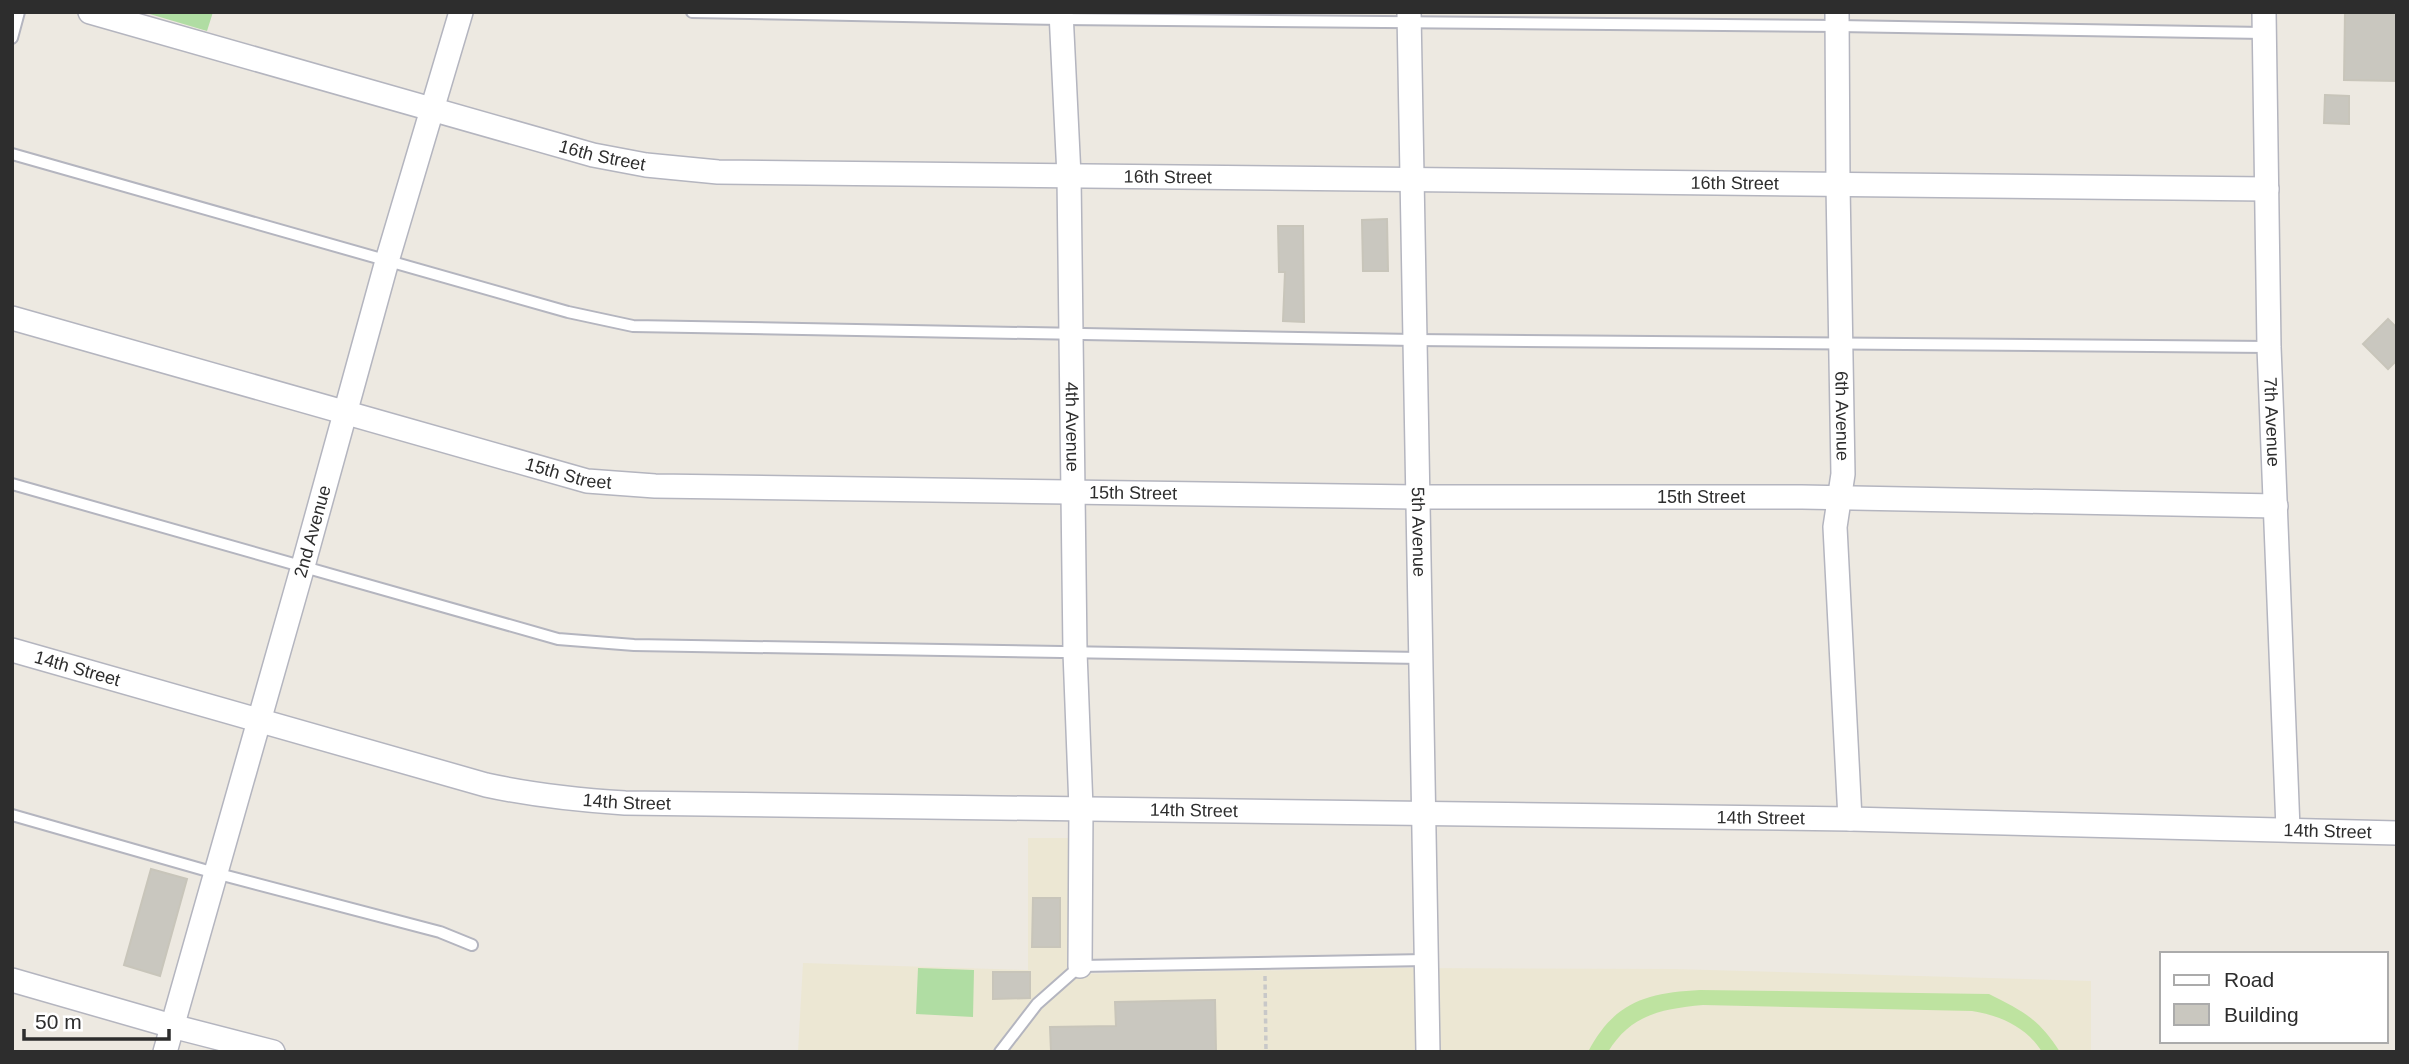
<svg xmlns="http://www.w3.org/2000/svg" width="2409" height="1064" font-family="Helvetica,sans-serif">
  <style>
    .education { fill: #ece7d3 }
    .green { fill: #b0dda3 }
    .pitch { fill: #bee3a0 }
    .building { fill: #c9c7bf; stroke: #c8c5ba; stroke-width: 2 }
    .lines { fill: none; stroke-linecap: round; stroke-linejoin: round }
    .lane-casing { stroke: #b4b5bf; stroke-width: 14 }
    .street-casing { stroke: #b4b5bf; stroke-width: 26 }
    .path { stroke: #c8c8c8; stroke-width: 3.5; stroke-dasharray: 5 3.5; stroke-linecap: butt }
    .lane { stroke: #fff; stroke-width: 10 }
    .street { stroke: #fff; stroke-width: 23 }
    .labels { text-anchor: middle; stroke-width: 5; stroke-linejoin: round; paint-order: stroke }
    .street-label { font-size: 18px; fill: #2d2d2d; stroke: #fff }
  </style>
  <rect width="100%" height="100%" fill="#ede9e1"/>
  <!-- education -->
  <path class="education" d="M 1028,838 L 1072,838 L 1074,974 L 1399,968 L 1674,969 L 2091,981 L 2091,1052 L 798,1052 L 803,963 L 1028,970 Z"/>
  <!-- green -->
  <path class="green" d="M 143,12 L 213,12 L 207,31 Z
    M 918,968 L 974,970 L 973,1017 L 916,1014 Z"/>
  <!-- pitch -->
  <path class="pitch" d="M 1700,990 L 1989,994 C 2023,1011 2039,1019 2060,1052 L 2042,1052 C 2027,1027 1999,1015 1972,1011 L 1703,1005 C 1662,1009 1631,1014 1608,1052 L 1588,1052 C 1614,1002 1646,993 1700,990 Z"/>
  <!-- building -->
  <path class="building" d="M 2345,12 L 2397,12 L 2397,81 L 2344,80 Z
    M 2325,95 L 2349,96 L 2349,124 L 2324,123 Z
    M 1387,219 L 1388,271 L 1363,271 L 1362,220 Z
    M 1278,226 L 1303,226 L 1304,322 L 1283,321 L 1285,272 L 1279,272 Z
    M 2388,319 L 2397,328 L 2397,360 L 2388,369 L 2363,344 Z
    M 151,869 L 187,879 L 160,976 L 124,965 Z
    M 1033,898 L 1060,898 L 1060,947 L 1032,947 Z
    M 993,972 L 1030,972 L 1030,998 L 993,999 Z
    M 1215,1000 L 1216,1052 L 1051,1051 L 1050,1027 L 1116,1026 L 1115,1002 Z"/>
  <g class="lines">
    <!-- lane casing -->
    <g class="lane-casing">
      <path id="lane" d="M 692,12 L 1061,19 L 1838,26 L 2264,33
        M 12,38 L 19,12
        M 12,154 L 568,312 L 633,326 L 1414,340 L 2269,347
        M 12,484 L 558,639 L 634,645 L 1421,658
        M 12,815 L 215,873 L 440,932 L 472,945
        M 1000,1052 L 1037,1004 L 1080,966 L 1426,960"/>
    </g>
    <!-- street casing -->
    <g class="street-casing">
      <g id="street">
        <path id="s1" d="M 90,12 L 593,155 L 646,165 L 718,172 L 2267,189"/>
        <path id="s2" d="M 1061,12 L 1069,176 L 1075,652 L 1081,808 L 1080,966"/>
        <path id="s3" d="M 1409,12 L 1428,1052"/>
        <path id="s4" d="M 1837,12 L 1838,185 L 1843,474 L 1835,527 L 1850,819"/>
        <path id="s5" d="M 2264,12 L 2269,347 L 2288,829"/>
        <path id="s6" d="M 12,318 L 587,481 L 655,486 L 1416,497 L 1802,497 L 2276,506"/>
        <path id="s7" d="M 12,650 L 486,785 C 532,795 578,800 625,803 L 1850,819 L 2397,833"/>
        <path d="M 12,980 L 172,1026 L 273,1052"/>
        <path id="s8" d="M 165,1052 L 303,566 L 387,261 L 461,12"/>
      </g>
    </g>
    <!-- path -->
    <path class="path" d="M 1265,976 L 1266,1052"/>
    <!-- lane -->
    <use href="#lane" class="lane"/>
    <!-- street -->
    <use href="#street" class="street"/>
  </g>
  <g class="labels">
    <!-- street labels -->
    <g class="street-label">
      <text dy="6" stroke="none"><textPath href="#s1" startOffset="532">16th Street</textPath></text>
      <text dy="6" stroke="none"><textPath href="#s1" startOffset="1099">16th Street</textPath></text>
      <text dy="6" stroke="none"><textPath href="#s1" startOffset="1666">16th Street</textPath></text>
      <text dy="6" stroke="none"><textPath href="#s4" startOffset="404">6th Avenue</textPath></text>
      <text dy="6" stroke="none"><textPath href="#s5" startOffset="410">7th Avenue</textPath></text>
      <text dy="6" stroke="none"><textPath href="#s2" startOffset="415">4th Avenue</textPath></text>
      <text dy="6" stroke="none"><textPath href="#s6" startOffset="578">15th Street</textPath></text>
      <text dy="6" stroke="none"><textPath href="#s6" startOffset="1144">15th Street</textPath></text>
      <text dy="6" stroke="none"><textPath href="#s6" startOffset="1712">15th Street</textPath></text>
      <text dy="6" stroke="none"><textPath href="#s8" startOffset="541">2nd Avenue</textPath></text>
      <text dy="6" stroke="none"><textPath href="#s3" startOffset="520">5th Avenue</textPath></text>
      <text dy="6" stroke="none"><textPath href="#s7" startOffset="68">14th Street</textPath></text>
      <text dy="6" stroke="none"><textPath href="#s7" startOffset="635">14th Street</textPath></text>
      <text dy="6" stroke="none"><textPath href="#s7" startOffset="1202">14th Street</textPath></text>
      <text dy="6" stroke="none"><textPath href="#s7" startOffset="1769">14th Street</textPath></text>
      <text dy="6" stroke="none"><textPath href="#s7" startOffset="2336">14th Street</textPath></text>
    </g>
  </g>
  <!-- border -->
  <rect width="2409" height="1064" fill="none" stroke="#2d2d2d" stroke-width="28"/>
  <!-- legend -->
  <rect x="2160" y="952" width="228" height="91" fill="#ffffff" stroke="#ababab" stroke-width="2"/>
  <rect x="2174" y="975" width="35" height="10" fill="#ffffff" stroke="#ababab" stroke-width="2"/>
  <text x="2224" y="987" font-size="21" fill="#2d2d2d">Road</text>
  <rect x="2174" y="1004" width="35" height="21" fill="#c9c7bf" stroke="#ababab" stroke-width="2"/>
  <text x="2224" y="1022" font-size="21" fill="#2d2d2d">Building</text>
  <!-- scale -->
  <path d="M24 1029v10h145v-10" fill="none" stroke="#2d2d2d" stroke-width="3.5"/>
  <text x="35" y="1029" font-size="21" fill="#2d2d2d" stroke="#ffffff" stroke-width="5" paint-order="stroke">50 m</text>
</svg>
